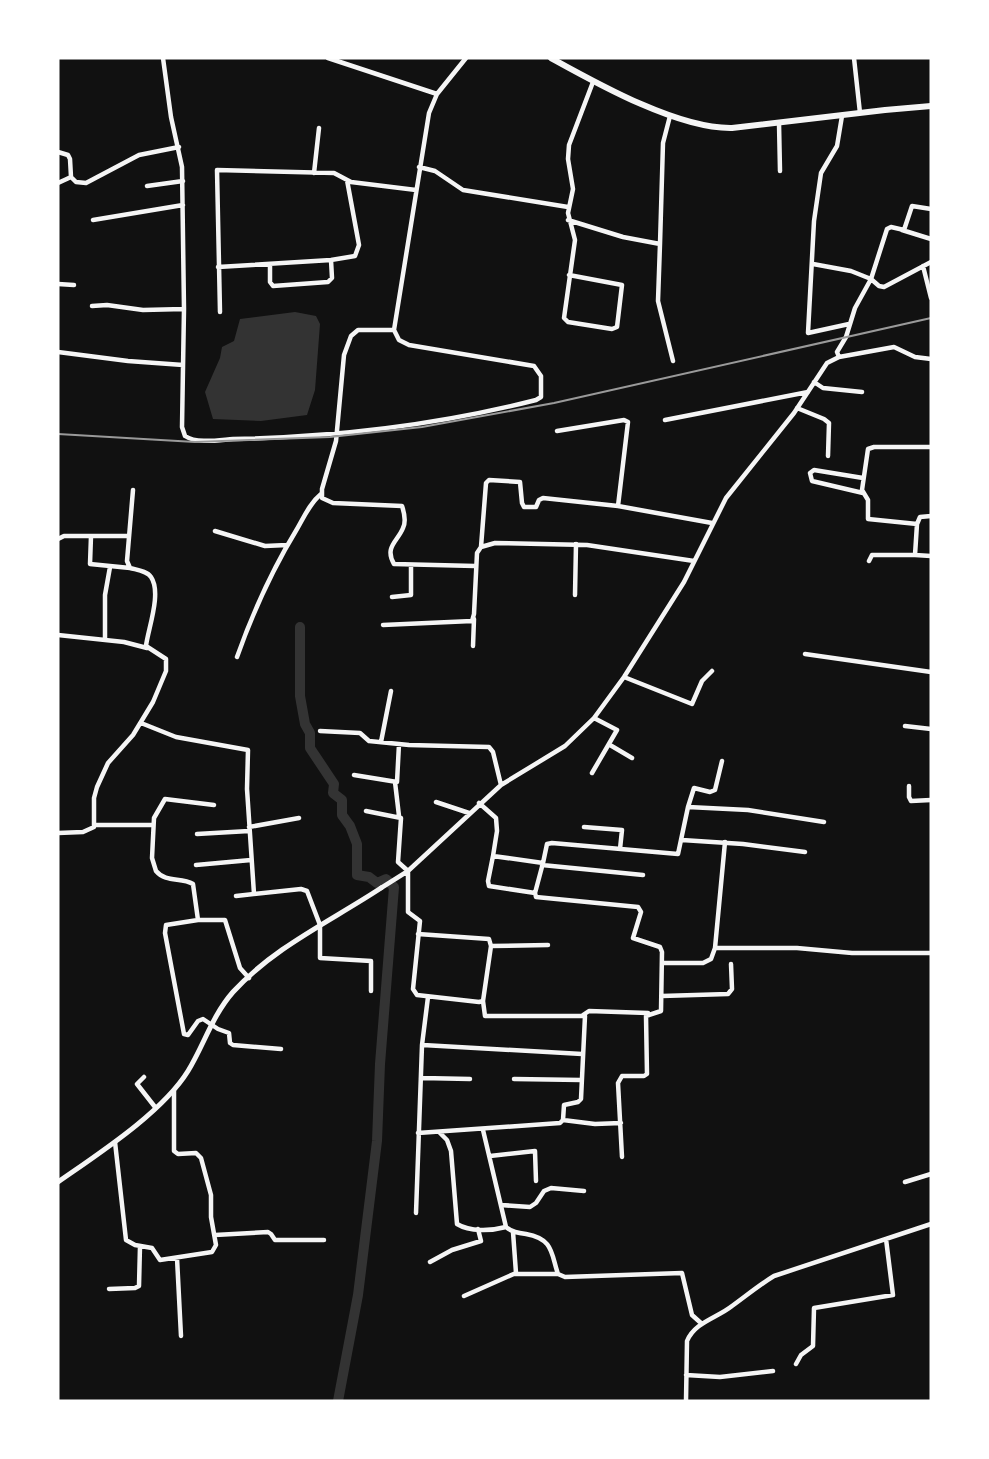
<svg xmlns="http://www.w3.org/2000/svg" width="989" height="1459" font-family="'PT Sans Narrow',sans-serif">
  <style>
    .water { fill: #333 }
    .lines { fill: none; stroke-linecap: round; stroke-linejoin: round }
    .river { stroke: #333; stroke-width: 10 }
    .minor { stroke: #f5f5f5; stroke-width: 4.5 }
    .tertiary { stroke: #f5f5f5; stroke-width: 5 }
    .primary { stroke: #f5f5f5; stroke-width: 6 }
    .rail { stroke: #9a9a9a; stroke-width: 2 }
  </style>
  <rect width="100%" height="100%" fill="#111"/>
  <!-- water -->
  <path class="water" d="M 295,312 L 316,316 L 320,324 L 315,390 L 307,415 L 261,421 L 213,419 L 205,392 L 220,358 L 222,347 L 234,341 L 240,319 Z"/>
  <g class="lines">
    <!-- river -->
    <path class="river" d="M 300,627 L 300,696 L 305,724 L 310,733 L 310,748 L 334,784 L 333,793 L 342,800 L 342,815 L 350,826 L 357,844 L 357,875 L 369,877 L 377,883 L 386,879 L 394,887 L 380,1064 L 377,1141 L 358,1295 L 338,1401"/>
    <!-- minor -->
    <path class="minor" d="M 163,58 L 171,117 L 182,167 L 184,309 L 182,427 L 185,436 C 197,444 219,440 233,439 C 334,437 438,425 536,400 L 541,397 L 541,376 L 534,366 L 409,345 L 399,340 L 394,330 L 429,113 L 437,94 L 466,58
      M 328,58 L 437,94
      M 854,58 L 860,113
      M 842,116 L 837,146 L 821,173 L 814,221 L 808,333 L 849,324
      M 779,123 L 780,171
      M 58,152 L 68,155 L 70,159 L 71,177 L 76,182 L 86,183 L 139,155 L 179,147
      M 419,167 L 435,171 L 463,190 L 568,207
      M 314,173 L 319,128
      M 58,183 L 71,177
      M 147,186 L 183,181
      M 93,220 L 183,205
      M 568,220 L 623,237 L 660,244 L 663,143 L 670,116
      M 902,230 L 931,239
      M 660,244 L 658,301 L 673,361
      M 813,264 L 851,271 L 871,279 L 887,229 L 891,227 L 904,230 L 912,206 L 931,209
      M 270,265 L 270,282 L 273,286 L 328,282 L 332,278 L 331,260
      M 923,266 L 931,298
      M 218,267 L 331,260 L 355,256 L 359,245 L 347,180
      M 569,275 L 622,285 L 617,327 L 612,329 L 568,322 L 564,318 L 575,240 L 568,213 L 573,189 L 568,159 L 569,145 L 593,82
      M 58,284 L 74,285
      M 92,306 L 107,305 L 143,310 L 184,309
      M 220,312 L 217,170 L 334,173 L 351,182 L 416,190
      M 394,330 L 358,330 L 351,336 L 344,355 L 336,441 L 322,489 L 322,498 L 333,503 L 402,506 C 404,512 406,522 403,528 C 398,541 384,547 394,564 L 475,566
      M 58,352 L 128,361 L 183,365
      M 839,357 L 837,352 L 846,337 L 855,308 L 871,279 L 879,286 L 884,287 L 931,262
      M 814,382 L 823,388 L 862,392
      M 797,408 L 824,419 L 829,423 L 828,456
      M 665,420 L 808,392
      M 557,431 L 624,420 L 628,422 L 618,506
      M 931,447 L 874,447 L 868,449 L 862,490 L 868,500 L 868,519 L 917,524 L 915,555 L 931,556
      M 863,493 L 812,481 L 810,473 L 814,470 L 863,478
      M 917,524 L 920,517 L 931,516
      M 215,531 L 265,546 L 287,545
      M 91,536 L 90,564 L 130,568
      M 58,539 L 64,536 L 129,536
      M 481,547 L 486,483 L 489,480 L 520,482 L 522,503 L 524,507 L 536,507 L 539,500 L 543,498 L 618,506 L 712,523
      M 869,561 L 872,555 L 915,555
      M 575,595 L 576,544
      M 392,597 L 411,595 L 411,565
      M 383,625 L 472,621 L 474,614 L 477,553 L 481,547 L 495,543 L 587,545 L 694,561
      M 58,635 L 124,642 L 147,648
      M 105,640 L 105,595 L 110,567
      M 473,646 L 474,619
      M 805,654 L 931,672
      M 237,657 C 253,612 272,570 297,529 C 304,517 310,503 321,494
      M 624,677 L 692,704 L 702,681 L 712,671
      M 141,723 L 176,737 L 248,750 L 247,789 L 254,894
      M 905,726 L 931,729
      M 320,731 L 360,733 L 369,741 L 409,745 L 489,747 L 493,752 L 501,785
      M 381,742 L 391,691
      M 610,745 L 632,758
      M 592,773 L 617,730 L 594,718
      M 354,775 L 397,782 L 399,744
      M 395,782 L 399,816
      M 909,786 L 909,797 L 911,801 L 931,800
      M 436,802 L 469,813
      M 479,803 L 496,818 L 497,831 L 493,856 L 543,863 L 547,844 L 552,843 L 678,854 L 688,807 L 748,810 L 824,822
      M 688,807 L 694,788 L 710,792 L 715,790 L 722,761
      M 366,811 L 401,818 L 398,862 L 408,871 L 408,912 L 420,921 L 413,989 L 417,995 L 479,1002 L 483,1001 L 491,946 L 489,939 L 418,934
      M 95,825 L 153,825
      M 249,827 L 299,818
      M 584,827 L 622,830 L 620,849
      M 58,833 L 83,832 L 94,827 L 94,798 L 97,787 L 108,763 L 133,735 L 153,702 L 166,671 L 166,659 L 146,646 C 148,629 162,593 151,577 C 147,571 137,570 130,568 L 127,561 L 133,490
      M 197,834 L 249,831
      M 682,840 L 743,844 L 805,852
      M 493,856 L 488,881 L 489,886 L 535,893
      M 543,863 L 535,893 L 536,897 L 638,907 L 641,912 L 633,938 L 660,947 L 662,952 L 661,1011 L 646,1016 L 647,1074 L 644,1076 L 622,1076 L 618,1083 L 622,1157
      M 196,865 L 251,860
      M 542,865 L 643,875
      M 381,888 L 408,871 L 501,785 L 565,746 L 594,718 L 624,677 L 684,582 L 726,498 L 794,413 L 827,363 L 839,357 L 894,347 L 915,357 L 931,359
      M 236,896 L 301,889 L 307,891 L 320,925 L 320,958 L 371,961 L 371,991
      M 198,920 L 193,884 C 181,877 166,883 156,871 L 152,858 L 154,818 L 165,799 L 214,805
      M 491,946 L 548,945
      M 715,948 L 797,948 L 852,953 L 931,953
      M 662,963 L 703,963 L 711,959 L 715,948 L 725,842
      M 249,978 L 240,968 L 225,920 L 198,920 L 166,925 L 165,933 L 184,1034 L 188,1035 L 198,1021 L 203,1019 L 218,1029 L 229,1033 L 230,1043 L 233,1045 L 281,1049
      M 662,996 L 728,994 L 732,989 L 731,964
      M 583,1015 L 589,1011 L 648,1013
      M 423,1045 L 582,1054
      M 144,1077 L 137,1084 L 155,1107
      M 422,1078 L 470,1079
      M 514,1079 L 581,1080
      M 563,1120 L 595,1124 L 621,1123
      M 483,1130 L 506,1227 C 512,1232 518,1233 526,1234 C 554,1239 551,1254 558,1274 L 565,1277 L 682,1273 L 692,1315 L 702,1324
      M 418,1133 L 560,1123 L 563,1120 L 564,1105 L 578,1102 L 581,1099 L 585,1016 L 485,1016 L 483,1001
      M 440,1133 L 447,1140 L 451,1151 L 457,1224 C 470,1232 491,1231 506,1227
      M 115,1142 L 126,1240 L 135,1245 L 152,1248 L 160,1260 L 212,1252 L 216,1245 L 211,1217 L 211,1195 L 201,1158 L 196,1153 L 178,1154 L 174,1151 L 174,1091
      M 490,1156 L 535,1151 L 536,1181
      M 905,1182 L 931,1174
      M 501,1205 L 530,1207 L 536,1203 L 544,1191 L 551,1188 L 584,1191
      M 416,1213 L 422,1045 L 428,997
      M 215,1235 L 268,1232 L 271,1234 L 275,1240 L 324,1240
      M 177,1258 L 181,1336
      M 430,1262 L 452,1250 L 481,1241 L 478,1229
      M 514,1274 L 558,1274
      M 109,1289 L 135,1288 L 139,1286 L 140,1246
      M 464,1296 L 516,1273 L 513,1232
      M 796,1364 L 801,1355 L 813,1346 L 814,1308 L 893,1295 L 886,1239
      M 686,1375 L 720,1377 L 773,1371
      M 686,1401 L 687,1341 C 695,1322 717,1318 732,1306 C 746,1296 759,1285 774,1276 L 931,1224"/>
    <!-- tertiary -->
    <path class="tertiary" d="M 58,1182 C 98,1154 162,1113 188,1071 C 204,1045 212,1016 233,992 C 274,947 331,921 381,888"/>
    <!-- primary -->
    <path class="primary" d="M 551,58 C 598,84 678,129 732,128 L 885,110 L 931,106"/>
    <!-- rail -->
    <path class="rail" d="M 58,434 L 195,442 L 330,437 L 422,427 L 554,403 L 931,318"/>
  </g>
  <!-- border -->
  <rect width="989" height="1459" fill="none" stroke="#ffffff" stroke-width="119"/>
</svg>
